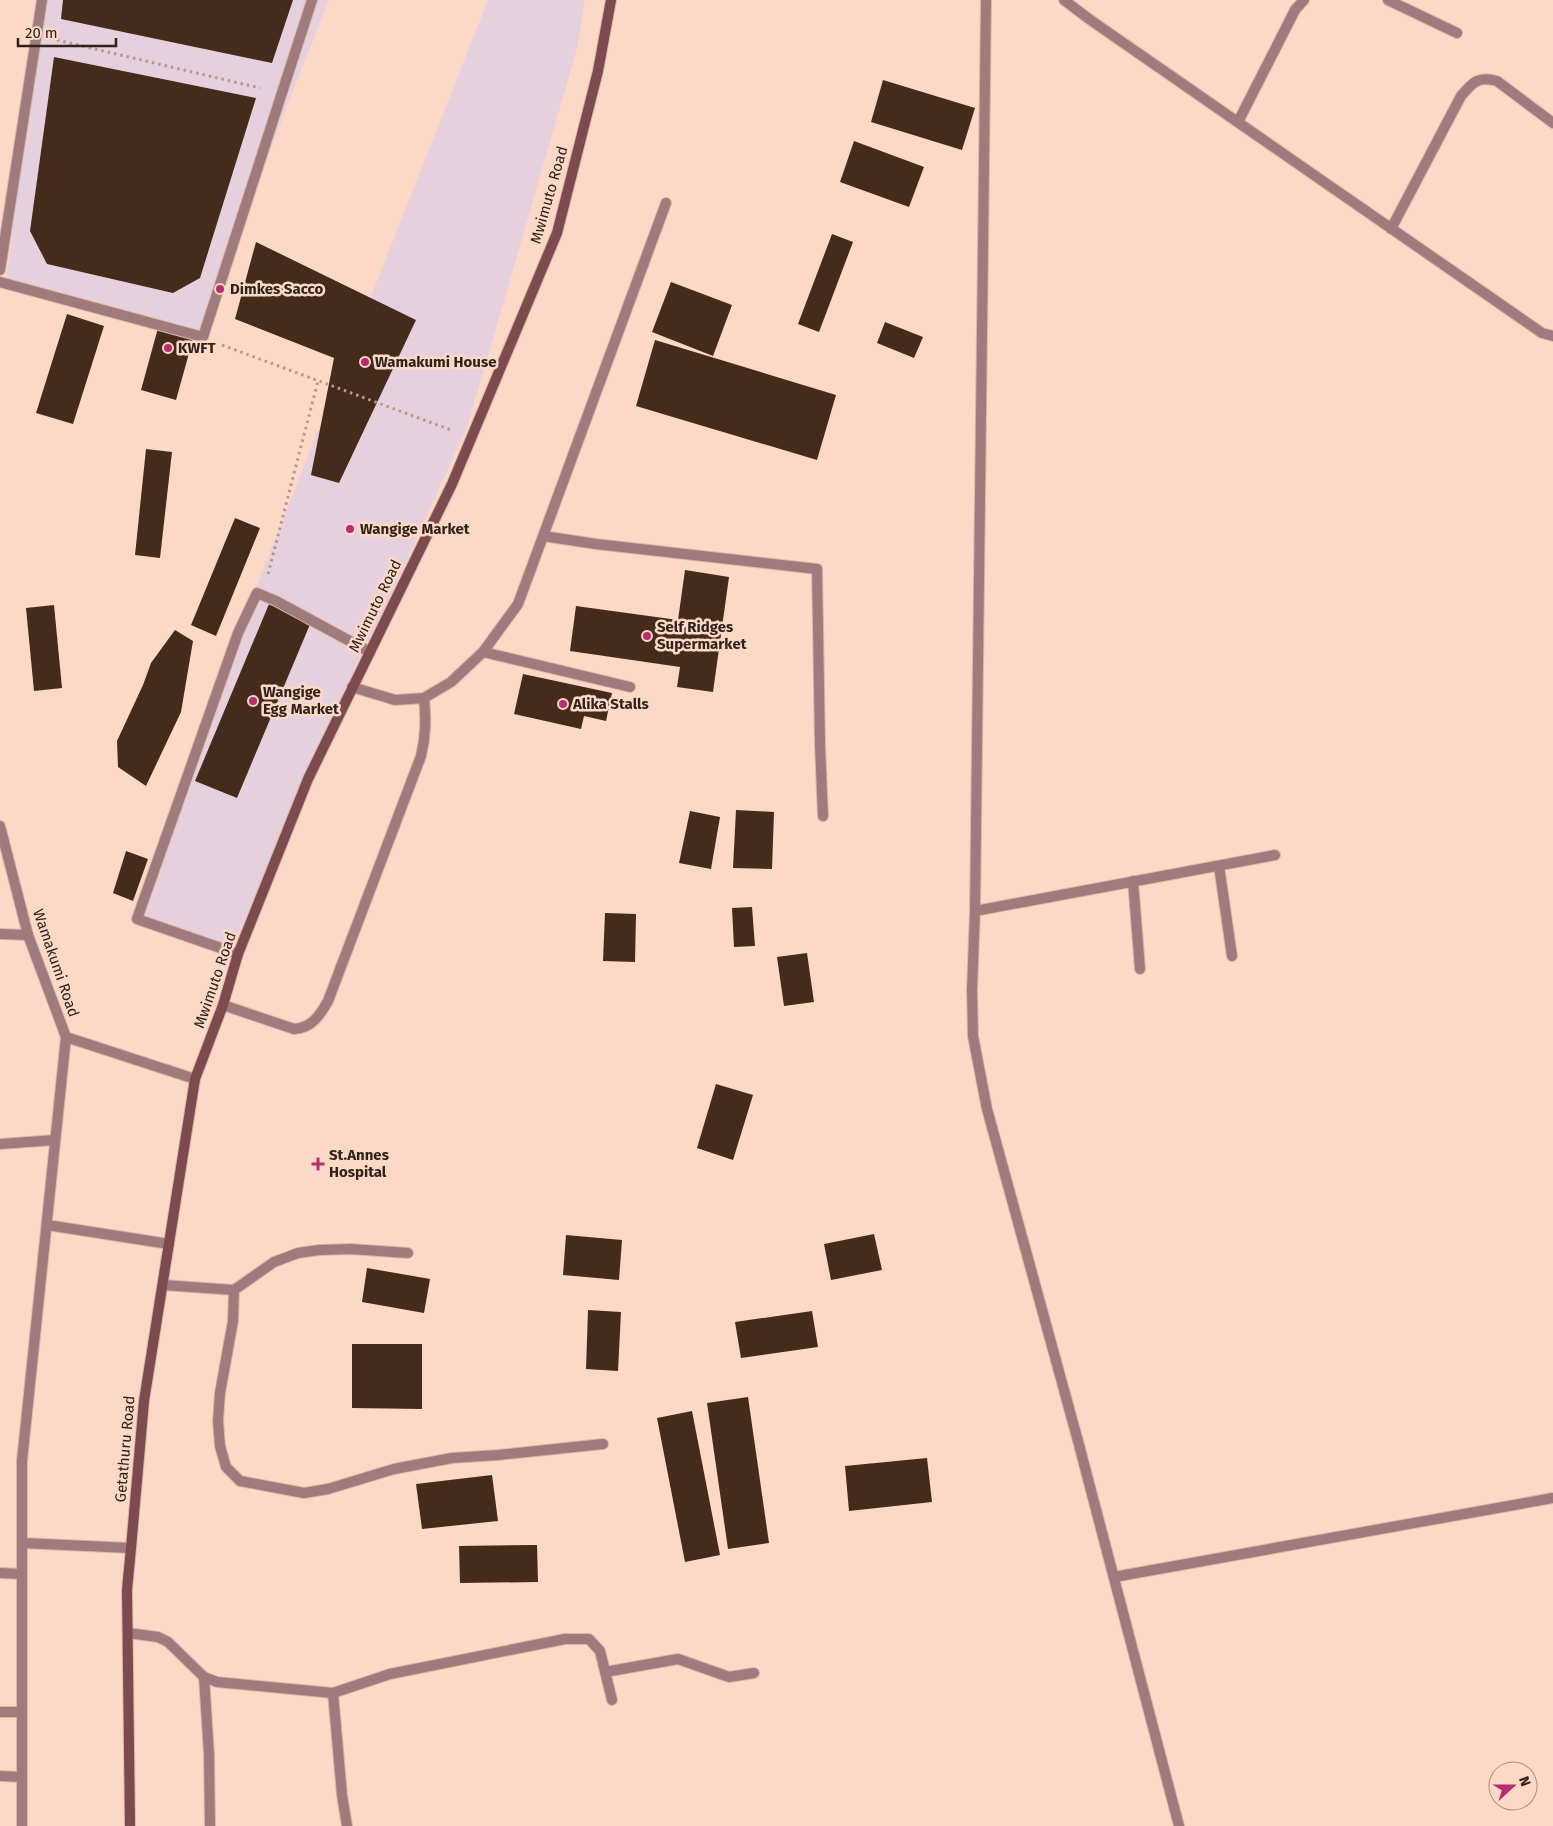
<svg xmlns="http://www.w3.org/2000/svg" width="1553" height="1826" font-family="'Fira Sans',sans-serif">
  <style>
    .commercial { fill: #e6d0de }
    .building { fill: #452b1c }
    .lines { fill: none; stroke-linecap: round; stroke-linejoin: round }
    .lane-casing { stroke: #d7b8a7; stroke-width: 12 }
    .street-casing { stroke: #d7b8a7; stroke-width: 12 }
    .secondary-casing { stroke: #d7b8a7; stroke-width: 12 }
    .path { stroke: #b59a8b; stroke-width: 3; stroke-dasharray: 2.5 4; stroke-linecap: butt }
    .lane { stroke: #9f7b7d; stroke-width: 10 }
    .street { stroke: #9f7b7d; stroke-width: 10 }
    .secondary { stroke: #7d4a4e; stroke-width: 10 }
    .poi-dot { fill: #b52e6f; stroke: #fcd9c6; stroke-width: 2 }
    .labels { text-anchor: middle; stroke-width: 5; stroke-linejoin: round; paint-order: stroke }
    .street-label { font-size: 15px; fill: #2f221b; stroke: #fcd9c6 }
    .poi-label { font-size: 15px; font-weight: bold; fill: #2f221b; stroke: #fcd9c6; text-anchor: start }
  </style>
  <rect width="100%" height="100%" fill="#fcd9c6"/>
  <!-- commercial -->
  <path class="commercial" d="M 43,0 L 329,0 L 285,111 L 203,337 L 6,281 Z
    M 488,0 L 585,0 L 577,49 L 468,425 L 229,954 L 137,919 L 238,633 Z"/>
  <!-- building -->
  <path class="building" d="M 63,0 L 293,0 L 272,63 L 61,19 Z
    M 54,57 L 256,98 L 200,278 L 173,293 L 47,264 L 30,231 Z
    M 883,80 L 975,108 L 962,150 L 871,122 Z
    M 854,141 L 924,167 L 909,207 L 840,182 Z
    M 832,234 L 853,242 L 819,332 L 798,324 Z
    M 256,242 L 416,320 L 339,483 L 311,475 L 334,358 L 235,319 Z
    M 671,282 L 732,305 L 713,356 L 652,332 Z
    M 67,314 L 104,326 L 73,424 L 36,413 Z
    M 885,322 L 923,337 L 914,358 L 877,343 Z
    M 158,328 L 193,339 L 176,400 L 141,390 Z
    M 655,340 L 836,395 L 817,460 L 636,406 Z
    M 146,449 L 172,452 L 160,558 L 135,555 Z
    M 235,518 L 260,528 L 216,636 L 191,625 Z
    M 685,570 L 729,577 L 713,692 L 677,687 L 680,667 L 570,651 L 576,606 L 678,620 Z
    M 269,604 L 311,622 L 237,798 L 195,781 Z
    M 54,605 L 62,688 L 34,691 L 26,608 Z
    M 175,630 L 193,641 L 181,712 L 146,786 L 118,767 L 117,741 L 143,685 L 151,663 Z
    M 523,674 L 612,693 L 606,721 L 584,716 L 581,729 L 514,714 Z
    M 736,810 L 774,812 L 772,869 L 733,868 Z
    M 690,811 L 720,817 L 711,869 L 679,863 Z
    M 126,851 L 148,859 L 133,901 L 113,893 Z
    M 752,907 L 755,946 L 734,947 L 732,908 Z
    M 605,913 L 636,914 L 635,962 L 603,961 Z
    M 807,953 L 814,1002 L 784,1006 L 777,957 Z
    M 716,1084 L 753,1095 L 733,1160 L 697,1148 Z
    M 874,1234 L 882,1270 L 831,1280 L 824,1244 Z
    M 566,1235 L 622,1240 L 619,1280 L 563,1275 Z
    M 367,1268 L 430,1279 L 424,1313 L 362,1302 Z
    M 588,1310 L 621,1312 L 618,1371 L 586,1369 Z
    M 812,1311 L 818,1347 L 741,1358 L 735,1322 Z
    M 352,1344 L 422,1344 L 422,1409 L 352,1408 Z
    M 748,1397 L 769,1543 L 728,1549 L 707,1403 Z
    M 692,1411 L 720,1555 L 685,1562 L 657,1418 Z
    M 927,1458 L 932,1502 L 849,1511 L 845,1466 Z
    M 492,1475 L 498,1521 L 422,1529 L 416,1484 Z
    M 537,1545 L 538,1582 L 460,1583 L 459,1546 Z"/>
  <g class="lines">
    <!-- lane casing -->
    <g class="lane-casing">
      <path id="lane" d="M 1388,0 L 1457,33
        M 1238,122 L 1295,10 L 1304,0
        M 0,270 L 42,0
        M 0,282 L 203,337 L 312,0
        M 483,652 L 630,687
        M 0,934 L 28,935
        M 238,954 L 137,919 L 238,633 L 257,593 L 276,601 L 370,652
        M 223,1005 L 294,1029 C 312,1028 320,1015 328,1001 L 421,756 C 426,735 426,719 424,698
        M 163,1285 L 234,1290 L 274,1262 L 298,1253 L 319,1250 L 351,1249 L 408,1253
        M 234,1290 L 233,1321 L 220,1393 L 218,1421 L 220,1446 L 226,1467 L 240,1481 L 304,1493 L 328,1489 L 394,1469 L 452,1458 L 498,1455 L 603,1444
        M 128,1633 L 158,1637 L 168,1642 L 204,1677 L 217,1682 L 333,1693 L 390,1674 L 565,1639 L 589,1639 L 600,1651 L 612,1700
        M 605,1672 L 678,1659 L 729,1677 L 754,1673
        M 333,1693 L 342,1795 L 347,1826"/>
    </g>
    <!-- street casing -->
    <g class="street-casing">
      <path id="street" d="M 986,0 L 975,911 L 972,990 L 973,1036 L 987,1109 L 1078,1441 L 1179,1826
        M 1064,0 L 1089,19 L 1542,333 L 1553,336
        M 1391,229 L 1461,96 C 1473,82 1478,76 1497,81 L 1553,123
        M 543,536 L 596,544 L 817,569 L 820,745 L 823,816
        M 352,687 L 395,700 L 424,698 L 451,682 L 483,652 L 518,604 L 666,203
        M 0,826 L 28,935 L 66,1037 L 195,1079
        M 1219,866 L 1232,956
        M 1133,881 L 1140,969
        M 975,911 L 1275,855
        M 0,1144 L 55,1140
        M 47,1225 L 169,1244
        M 22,1543 L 131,1548
        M 0,1573 L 22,1574
        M 1114,1577 L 1553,1498
        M 204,1677 L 209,1754 L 210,1826
        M 0,1712 L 21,1712
        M 0,1776 L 22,1777
        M 22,1826 L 22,1461 L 66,1037"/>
    </g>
    <!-- secondary casing -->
    <g class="secondary-casing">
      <path id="secondary" d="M 130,1826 L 127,1590 L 131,1548 L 144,1401 L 195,1079 L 223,1005 L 238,954 L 308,779 L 452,484 L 557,233 L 598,71 L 611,0"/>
    </g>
    <!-- path -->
    <path class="path" d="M 57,40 L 260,88
      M 222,345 L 451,430
      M 268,574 L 318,381"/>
    <!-- lane -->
    <use href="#lane" class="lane"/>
    <!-- street -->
    <use href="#street" class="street"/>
    <!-- secondary -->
    <use href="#secondary" class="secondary"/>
  </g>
  <!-- markers -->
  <g class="poi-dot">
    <circle cx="220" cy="289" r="5"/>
    <circle cx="168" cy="348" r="5"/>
    <circle cx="365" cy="362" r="5"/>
    <circle cx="350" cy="529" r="5"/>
    <circle cx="647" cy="636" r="5"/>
    <circle cx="253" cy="701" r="5"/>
    <circle cx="563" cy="704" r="5"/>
    <path d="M315.5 1156.5h5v5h5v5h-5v5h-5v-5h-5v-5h5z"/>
  </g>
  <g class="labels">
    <!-- street labels -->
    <g class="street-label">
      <text transform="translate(549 195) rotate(-74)" y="5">Mwimuto Road</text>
      <text transform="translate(375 606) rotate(-64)" y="5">Mwimuto Road</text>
      <text transform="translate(56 963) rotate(71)" y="5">Wamakumi Road</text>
      <text transform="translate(215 980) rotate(-71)" y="5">Mwimuto Road</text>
      <text transform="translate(125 1449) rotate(-85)" y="5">Getathuru Road</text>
    </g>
    <!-- poi labels -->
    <g class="poi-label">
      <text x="230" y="294">Dimkes Sacco</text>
      <text x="178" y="353">KWFT</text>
      <text x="375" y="367">Wamakumi House</text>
      <text x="360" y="534">Wangige Market</text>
      <text x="657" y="632">Self Ridges<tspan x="657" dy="17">Supermarket</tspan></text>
      <text x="263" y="697">Wangige<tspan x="263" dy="17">Egg Market</tspan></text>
      <text x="573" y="709">Alika Stalls</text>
      <text x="329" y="1160">St.Annes<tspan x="329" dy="17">Hospital</tspan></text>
    </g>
  </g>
  <!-- north arrow -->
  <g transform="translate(1513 1786) rotate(69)"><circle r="24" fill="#fcd9c6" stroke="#aa9082"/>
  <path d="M0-4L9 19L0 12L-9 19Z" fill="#b52e6f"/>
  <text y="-8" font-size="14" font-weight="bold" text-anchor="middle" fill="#2f221b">N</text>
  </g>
  <!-- scale -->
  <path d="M18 38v8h98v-8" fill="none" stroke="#2f221b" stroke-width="2.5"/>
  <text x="25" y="38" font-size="15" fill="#2f221b" stroke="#fcd9c6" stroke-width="4" paint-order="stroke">20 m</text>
</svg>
